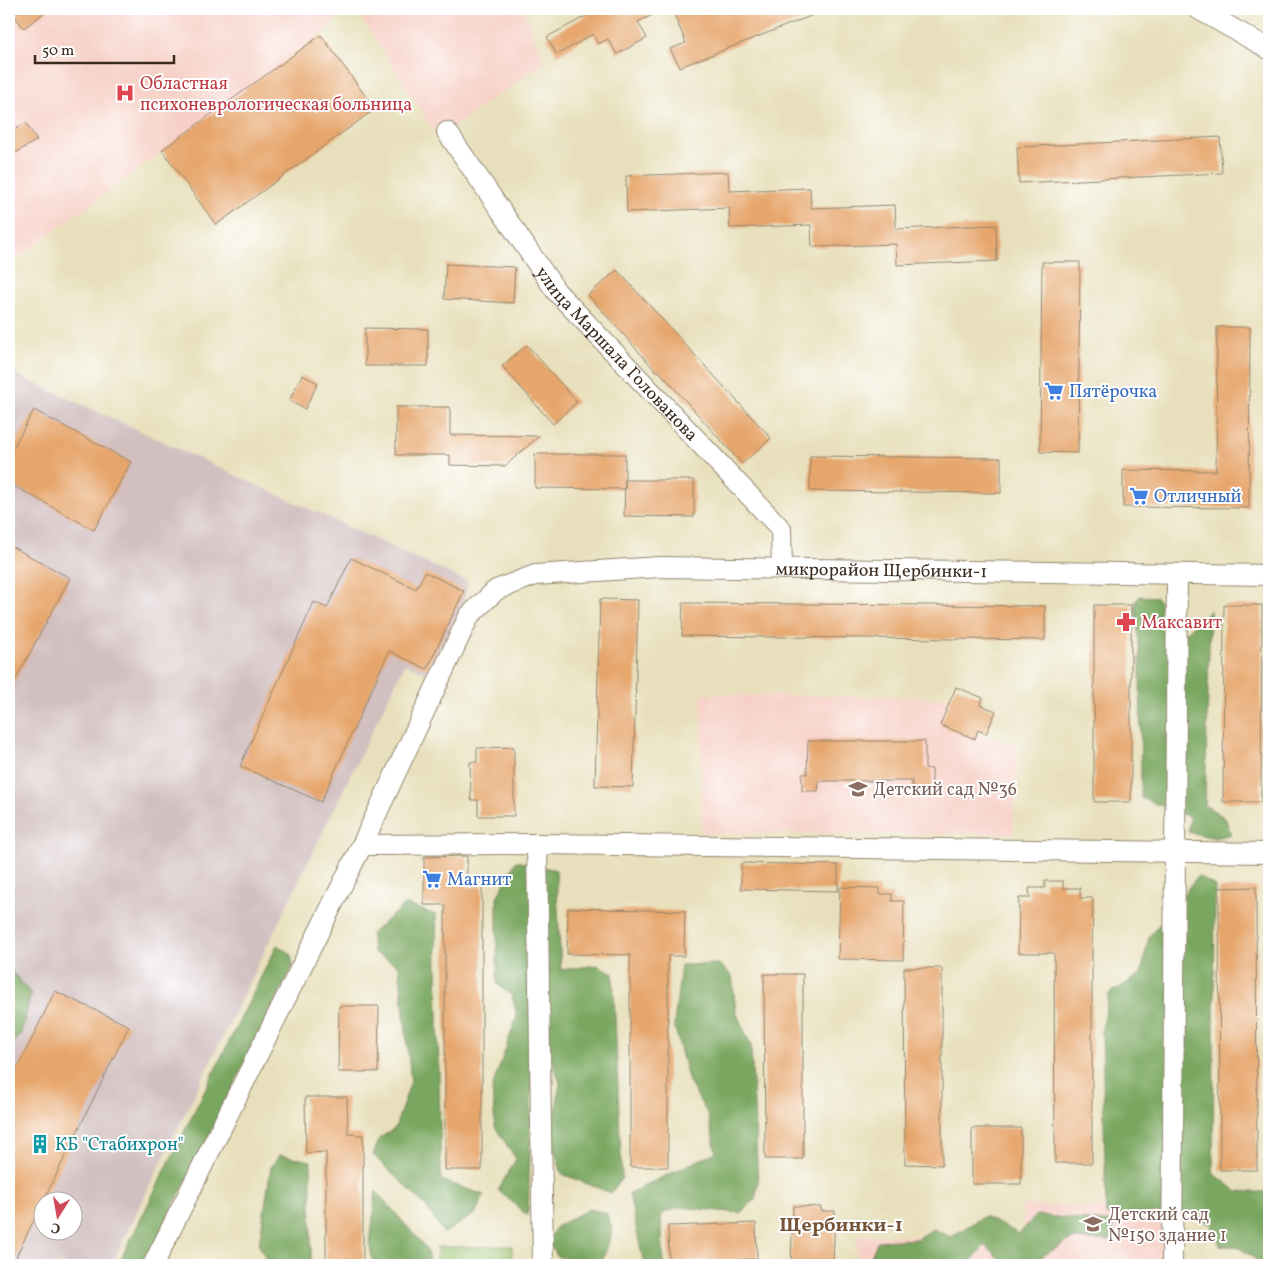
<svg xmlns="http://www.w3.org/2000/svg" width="1278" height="1274" font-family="Vollkorn,serif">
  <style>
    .built { fill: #f7d1c7 }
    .industrial { fill: #d2bfc0; fill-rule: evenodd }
    .green { fill: #99c16d; stroke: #6a7646 }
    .forest { fill: #7aa760; stroke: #5a683f }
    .building { fill: #e6a56b }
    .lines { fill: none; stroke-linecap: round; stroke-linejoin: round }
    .minor-casing { stroke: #92856d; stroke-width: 22 }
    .minor { stroke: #fff; stroke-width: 20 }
    .labels { text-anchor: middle; stroke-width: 4; stroke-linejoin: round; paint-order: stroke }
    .health-label { font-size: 18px; fill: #be3a42; stroke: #fff; text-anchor: start }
    .street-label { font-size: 18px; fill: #3b2a1e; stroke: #fff }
    .shop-label { font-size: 18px; fill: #366cbe; stroke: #fff; text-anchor: start }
    .education-label { font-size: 18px; fill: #785e54; stroke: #fff; text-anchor: start }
    .culture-label { font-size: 18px; fill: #0d838f; stroke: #fff; text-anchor: start }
    .quarter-label { font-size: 20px; font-weight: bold; fill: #775539; stroke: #fff }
  </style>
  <rect width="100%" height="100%" fill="#fff"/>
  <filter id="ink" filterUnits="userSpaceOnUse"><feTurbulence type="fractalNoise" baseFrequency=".02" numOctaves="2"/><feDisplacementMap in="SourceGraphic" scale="10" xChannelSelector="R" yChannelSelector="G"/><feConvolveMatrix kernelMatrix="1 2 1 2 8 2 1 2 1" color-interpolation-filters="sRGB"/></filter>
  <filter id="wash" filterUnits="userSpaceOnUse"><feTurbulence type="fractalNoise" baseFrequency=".0096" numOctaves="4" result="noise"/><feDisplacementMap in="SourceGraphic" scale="20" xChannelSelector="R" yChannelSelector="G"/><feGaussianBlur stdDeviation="1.12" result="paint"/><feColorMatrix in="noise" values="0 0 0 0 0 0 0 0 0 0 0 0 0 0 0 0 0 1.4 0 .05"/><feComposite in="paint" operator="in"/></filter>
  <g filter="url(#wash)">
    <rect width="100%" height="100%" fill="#e8e0bc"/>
    <!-- built -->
    <path class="built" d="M 9,9 L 345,9 L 321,35 L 9,264 Z
      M 356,9 L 523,9 L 544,63 L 438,137 Z
      M 701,694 L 951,698 L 940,725 L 974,739 L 976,735 L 1017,744 L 1013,834 L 702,833 Z
      M 1022,1205 L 1162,1209 L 1162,1265 L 857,1265 L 857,1235 L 1025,1239 Z"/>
    <!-- industrial -->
    <path class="industrial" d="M 9,371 L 468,582 L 463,604 L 429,674 L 405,664 L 111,1265 L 9,1265 ZM 42,1202 L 72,1202 L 72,1232 L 42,1232 Z"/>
    <!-- green -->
    <path class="green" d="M 512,1246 L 512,1265 L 437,1265 L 437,1247 Z"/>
    <!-- forest -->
    <path class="forest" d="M 1140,596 L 1156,597 L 1185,633 L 1210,610 L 1205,805 L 1225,818 L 1231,834 L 1215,838 L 1188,832 L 1190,817 L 1141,798 L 1140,653 L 1135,602 Z
      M 516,861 L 556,870 L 561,970 L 597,965 L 613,973 L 622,1178 L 611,1193 L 562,1174 L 551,1139 L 560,1083 L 548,1046 L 533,1045 L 528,1216 L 498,1190 L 516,1159 L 495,1127 L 492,1088 L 517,1016 L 512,996 L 497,984 L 497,897 Z
      M 1198,876 L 1215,886 L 1213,1173 L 1238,1192 L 1269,1192 L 1269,1265 L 1257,1265 L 1256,1259 L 1239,1248 L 1220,1245 L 1211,1225 L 1193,1212 L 1106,1215 L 1102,1030 L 1109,994 L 1141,974 L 1149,937 Z
      M 405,904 L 436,915 L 441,1180 L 484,1195 L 475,1214 L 444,1233 L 424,1204 L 373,1155 L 380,1138 L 395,1128 L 411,1081 L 399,966 L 373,952 L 371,934 Z
      M 277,945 L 291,954 L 293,966 L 144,1265 L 118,1265 Z
      M 719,964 L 732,976 L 736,1012 L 751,1046 L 758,1182 L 755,1200 L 740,1213 L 680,1207 L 661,1214 L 664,1265 L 644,1265 L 629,1193 L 716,1152 L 708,1115 L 689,1082 L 674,1025 L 681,965 Z
      M 9,968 L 31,994 L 21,1033 L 9,1047 Z
      M 1269,1134 L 1269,1186 L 1266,1188 Z
      M 280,1155 L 311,1161 L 311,1265 L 269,1265 L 259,1245 L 271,1167 Z
      M 376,1191 L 426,1248 L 430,1265 L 373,1265 L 370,1245 Z
      M 589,1209 L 606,1213 L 613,1230 L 601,1265 L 576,1265 L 577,1259 L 558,1257 L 547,1241 L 557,1226 Z
      M 1036,1215 L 1115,1223 L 1110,1241 L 1072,1239 L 1041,1257 L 1042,1265 L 1000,1265 L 999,1259 L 985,1245 L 972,1260 L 973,1265 L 872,1265 L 870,1258 L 878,1241 L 917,1239 L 933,1229 L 951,1237 L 984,1216 L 1019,1234 Z"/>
    <g id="blocks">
      <!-- building -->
      <path class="building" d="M 9,9 L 49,9 L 24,28 Z
        M 585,9 L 665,9 L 638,22 L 647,38 L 617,54 L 608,39 L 598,44 L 593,34 L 557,55 L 547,37 L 588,15 Z
        M 672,9 L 826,9 L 826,10 L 680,67 L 670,49 L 686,43 Z
        M 321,35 L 375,109 L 216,225 L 162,150 Z
        M 26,123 L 37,140 L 9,157 L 9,133 Z
        M 1220,137 L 1222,173 L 1019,183 L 1017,147 Z
        M 728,172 L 729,191 L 810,188 L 811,208 L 895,205 L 896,229 L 996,225 L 997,261 L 897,265 L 896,244 L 812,247 L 811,225 L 730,228 L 729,208 L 627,212 L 626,176 Z
        M 1042,262 L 1080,262 L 1078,453 L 1040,452 Z
        M 446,264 L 515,267 L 513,303 L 444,299 Z
        M 617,270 L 771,438 L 742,464 L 659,371 L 657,372 L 588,295 Z
        M 1217,327 L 1250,327 L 1249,508 L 1123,507 L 1123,470 L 1216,471 Z
        M 365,328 L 428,329 L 428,366 L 365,366 Z
        M 527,345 L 577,402 L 553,424 L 502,366 Z
        M 302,375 L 318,383 L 305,409 L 289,401 Z
        M 396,407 L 450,407 L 450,435 L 539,436 L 505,466 L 450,465 L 450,455 L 396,455 Z
        M 34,410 L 131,462 L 94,530 L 9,483 L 9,455 Z
        M 535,454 L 625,454 L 625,489 L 535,488 Z
        M 810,456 L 1001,458 L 1001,493 L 810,491 Z
        M 625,480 L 694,480 L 694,517 L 624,516 Z
        M 9,545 L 70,578 L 9,692 Z
        M 351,558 L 416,589 L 425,572 L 464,591 L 427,669 L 389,651 L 321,802 L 240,766 L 314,602 L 327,608 Z
        M 600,599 L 638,600 L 633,787 L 595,786 Z
        M 683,603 L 1045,606 L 1045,640 L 682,636 Z
        M 1094,605 L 1131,605 L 1131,802 L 1094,802 Z
        M 1224,605 L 1262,605 L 1261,802 L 1223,802 Z
        M 956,687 L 983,698 L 980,705 L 996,711 L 986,734 L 978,730 L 975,739 L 940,725 Z
        M 808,741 L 925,741 L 925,768 L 932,769 L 932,792 L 912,792 L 912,781 L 819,781 L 818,791 L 802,791 L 802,774 L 807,774 Z
        M 514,747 L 514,816 L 478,816 L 478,800 L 471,800 L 470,762 L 477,762 L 477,748 Z
        M 467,856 L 467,887 L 482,887 L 482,1170 L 445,1170 L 445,905 L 424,905 L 424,857 Z
        M 741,863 L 838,865 L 838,891 L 741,889 Z
        M 1045,881 L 1063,881 L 1063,888 L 1080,888 L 1080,898 L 1093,898 L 1092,953 L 1092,1163 L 1055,1163 L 1054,953 L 1018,953 L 1019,898 L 1030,898 L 1029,888 L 1045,888 Z
        M 840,887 L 880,888 L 880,894 L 892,894 L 892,901 L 904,901 L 903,960 L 838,959 Z
        M 1256,887 L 1257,1170 L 1220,1170 L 1219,888 Z
        M 568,908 L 685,911 L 684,956 L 668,956 L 668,1167 L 630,1167 L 630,955 L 567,954 Z
        M 904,968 L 942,968 L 942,1165 L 905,1164 Z
        M 764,974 L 803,974 L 803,1159 L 765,1159 Z
        M 55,991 L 129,1026 L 12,1265 L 9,1265 L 9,1086 Z
        M 339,1006 L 379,1006 L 378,1072 L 338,1072 Z
        M 305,1097 L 347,1097 L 348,1134 L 363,1135 L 363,1265 L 326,1265 L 326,1152 L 306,1153 Z
        M 972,1128 L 1021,1128 L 1021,1184 L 972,1184 Z
        M 793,1206 L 821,1207 L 821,1211 L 835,1211 L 833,1265 L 791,1265 Z
        M 756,1223 L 757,1259 L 669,1262 L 668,1226 Z"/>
    </g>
  </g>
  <g filter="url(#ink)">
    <use href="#blocks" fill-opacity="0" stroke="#92856d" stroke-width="1"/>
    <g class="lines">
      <!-- minor casing -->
      <g class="minor-casing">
        <g id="minor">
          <path d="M 1198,9 L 1269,49"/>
          <path id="s1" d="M 447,132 L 556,291 L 781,529 L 782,569"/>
          <path d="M 537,844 L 543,1265"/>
          <path d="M 362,845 L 537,844 L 1269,853"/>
          <path id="s2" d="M 153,1265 L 362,845 L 469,616 L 496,590 L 535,575 L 660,567 L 1269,575"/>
          <path d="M 1172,1265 L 1177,575"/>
        </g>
      </g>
      <!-- minor -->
      <use href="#minor" class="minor"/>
    </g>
  </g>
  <!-- icons -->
  <defs>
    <g id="hospital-bare" transform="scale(1.5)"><path d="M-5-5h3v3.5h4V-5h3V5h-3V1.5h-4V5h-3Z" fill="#e0444e" stroke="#fff" stroke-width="2.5" paint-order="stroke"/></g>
    <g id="supermarket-bare" transform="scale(1.5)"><path d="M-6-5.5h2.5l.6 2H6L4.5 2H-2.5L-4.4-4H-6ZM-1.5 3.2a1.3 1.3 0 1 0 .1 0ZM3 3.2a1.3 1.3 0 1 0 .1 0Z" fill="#3f7fe0" stroke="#fff" stroke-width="2.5" paint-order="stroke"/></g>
    <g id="pharmacy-bare" transform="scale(1.5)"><path d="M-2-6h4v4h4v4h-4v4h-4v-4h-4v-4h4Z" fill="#e0444e" stroke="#fff" stroke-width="2.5" paint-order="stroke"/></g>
    <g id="school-bare" transform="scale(1.5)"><path d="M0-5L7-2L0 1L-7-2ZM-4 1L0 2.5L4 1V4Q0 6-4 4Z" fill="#8d6e63" stroke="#fff" stroke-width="2.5" paint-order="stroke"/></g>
    <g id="building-bare" transform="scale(1.5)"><path d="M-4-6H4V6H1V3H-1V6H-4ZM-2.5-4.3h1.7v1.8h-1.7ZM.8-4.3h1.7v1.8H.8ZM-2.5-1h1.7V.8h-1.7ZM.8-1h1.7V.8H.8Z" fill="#0f9aa8" stroke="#fff" stroke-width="2.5" paint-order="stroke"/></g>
  </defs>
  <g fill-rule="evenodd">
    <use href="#hospital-bare" x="125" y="93"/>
    <use href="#supermarket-bare" x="1054" y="391"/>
    <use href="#supermarket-bare" x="1139" y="496"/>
    <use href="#pharmacy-bare" x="1126" y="622"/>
    <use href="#school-bare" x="858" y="789"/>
    <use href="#supermarket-bare" x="432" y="879"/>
    <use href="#building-bare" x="40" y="1144"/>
    <use href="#school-bare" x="1093" y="1224"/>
  </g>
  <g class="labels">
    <!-- health labels -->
    <g class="health-label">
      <text x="140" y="89">Областная<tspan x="140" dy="21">психоневрологическая больница</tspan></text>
      <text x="1141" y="628">Максавит</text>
    </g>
    <!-- street labels -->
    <g class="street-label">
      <text dy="6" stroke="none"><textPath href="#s1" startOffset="280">улица Маршала Голованова</textPath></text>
      <text dy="6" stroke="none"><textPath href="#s2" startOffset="1148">микрорайон Щербинки-1</textPath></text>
    </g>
    <!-- shop labels -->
    <g class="shop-label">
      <text x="1069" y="397">Пятёрочка</text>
      <text x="1154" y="502">Отличный</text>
      <text x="447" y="885">Магнит</text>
    </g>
    <!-- education labels -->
    <g class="education-label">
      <text x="873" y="795">Детский сад №36</text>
      <text x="1108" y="1220">Детский сад<tspan x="1108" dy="21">№150 здание 1</tspan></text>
    </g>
    <!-- culture labels -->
    <g class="culture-label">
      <text x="55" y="1150">КБ "Стабихрон"</text>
    </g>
    <!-- quarter labels -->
    <g class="quarter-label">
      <text x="841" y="1231">Щербинки-1</text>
    </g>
  </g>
  <!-- margin -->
  <rect width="1278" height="1274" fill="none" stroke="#fff" stroke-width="30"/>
  <!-- north arrow -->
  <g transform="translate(58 1216) rotate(191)"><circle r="24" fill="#ffffff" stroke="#b1aaa5"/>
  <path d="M0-4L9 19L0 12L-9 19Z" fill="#d1495b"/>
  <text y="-8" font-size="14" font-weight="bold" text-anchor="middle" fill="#3b2a1e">С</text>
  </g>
  <!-- scale -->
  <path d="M35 55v8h139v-8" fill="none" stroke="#3b2a1e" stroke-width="2.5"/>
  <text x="42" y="55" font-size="15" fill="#3b2a1e" stroke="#ffffff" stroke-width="4" paint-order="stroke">50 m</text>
</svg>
